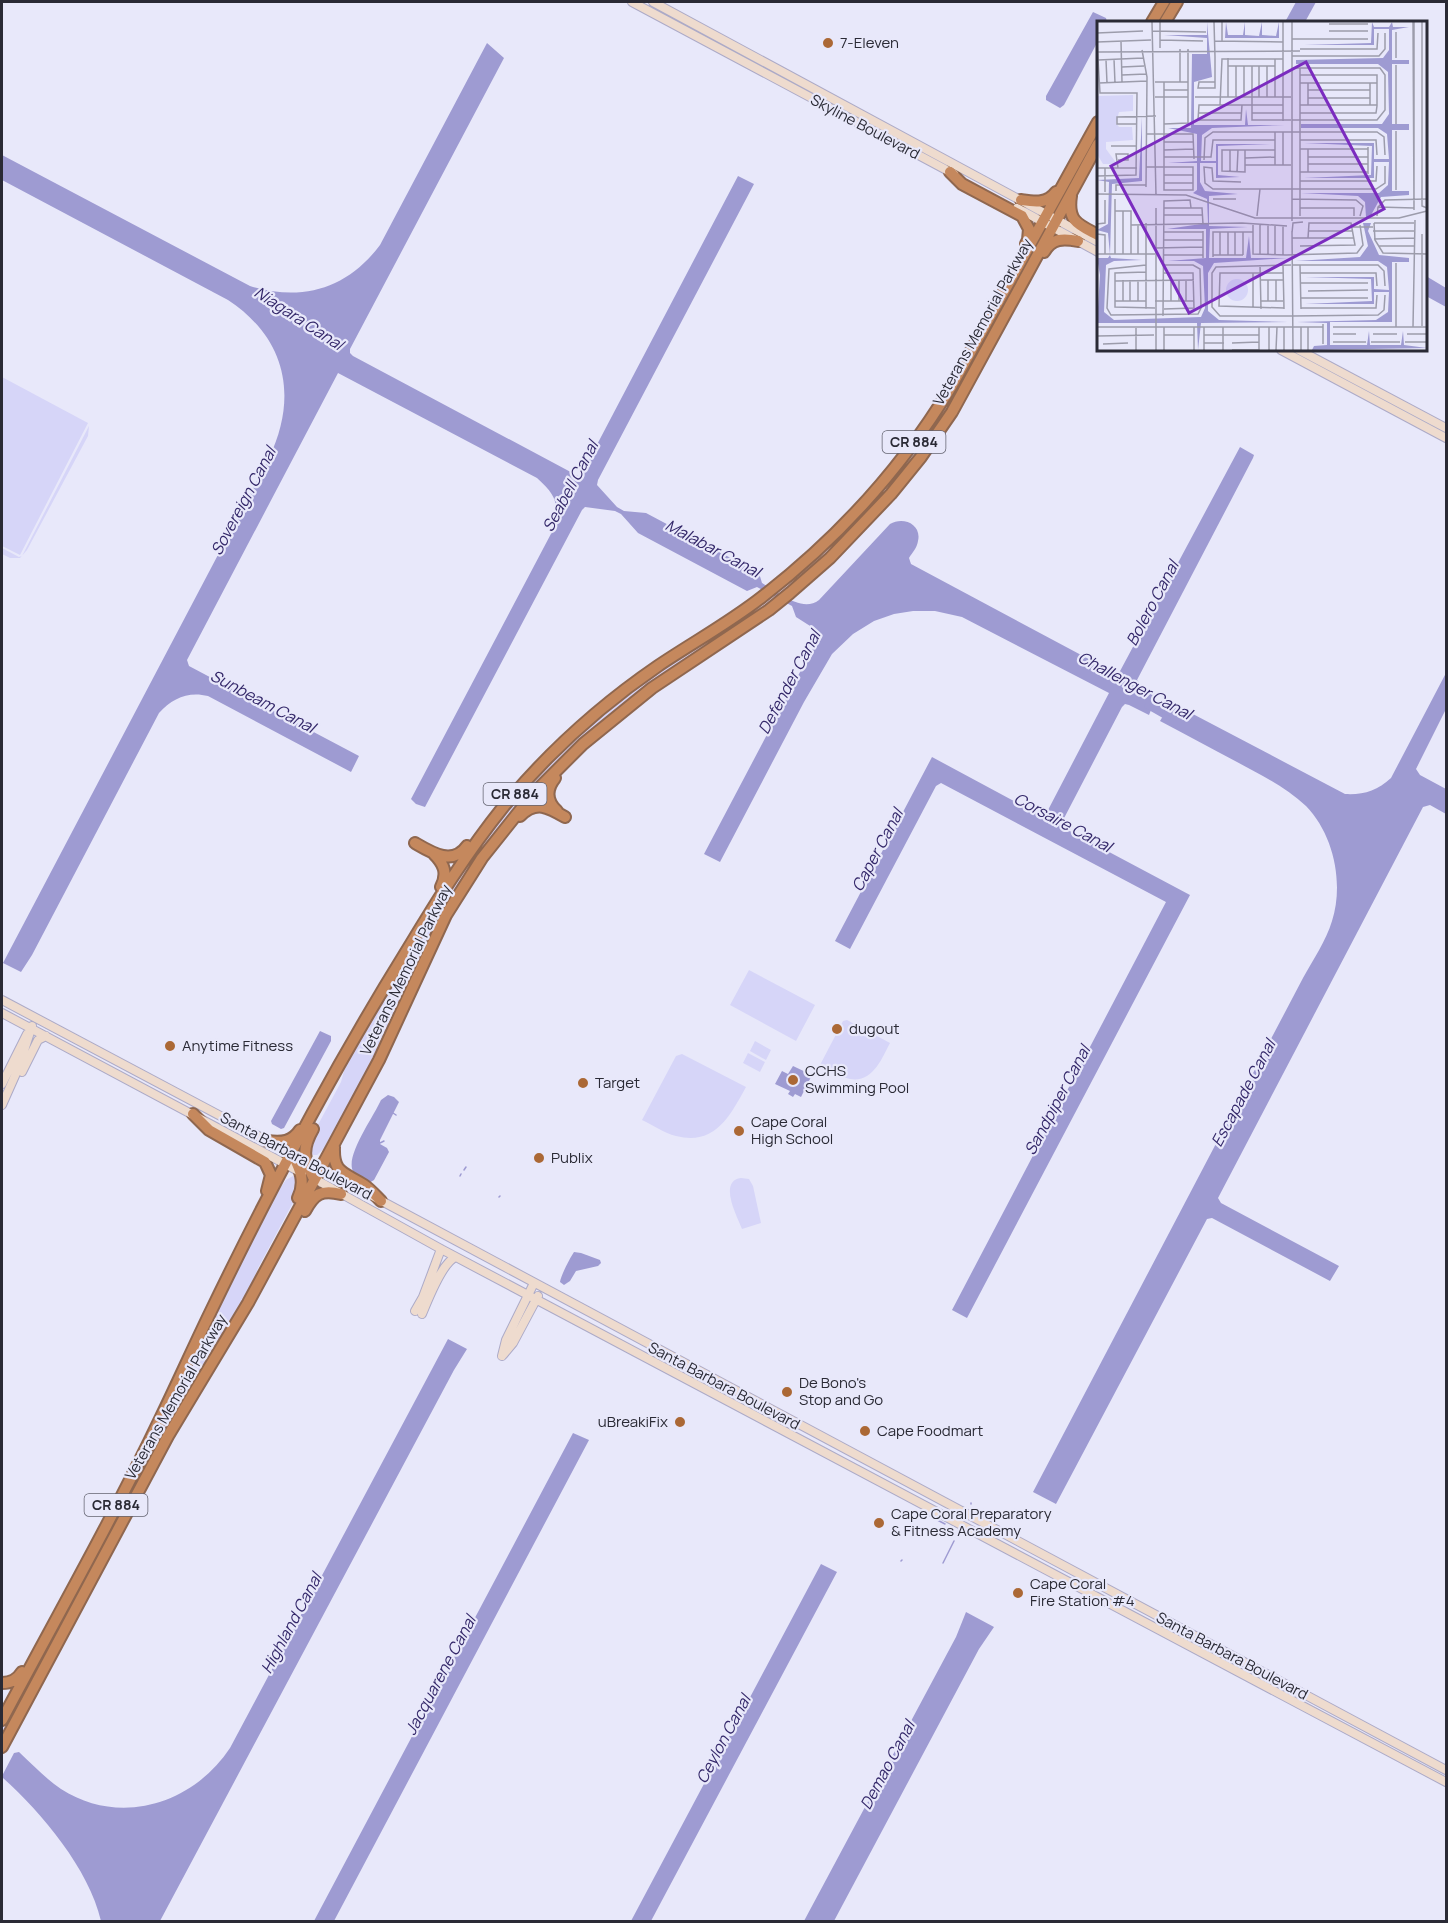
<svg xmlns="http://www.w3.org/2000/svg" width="1448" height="1923" font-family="Manrope,sans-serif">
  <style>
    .green { fill: #d6d5f8 }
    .water { fill: #9e9bd2 }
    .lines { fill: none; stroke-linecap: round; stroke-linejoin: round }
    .stream { stroke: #9e9bd2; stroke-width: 1.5 }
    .canal { stroke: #9e9bd2; stroke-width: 5 }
    .secondary-casing { stroke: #acaac7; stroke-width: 10 }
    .highway-casing { stroke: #8f674f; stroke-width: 14 }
    .secondary { stroke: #eedbce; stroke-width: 8 }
    .highway { stroke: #c5885d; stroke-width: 10 }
    .poi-dot { fill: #ab6835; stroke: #e8e8fa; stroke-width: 2 }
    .labels { text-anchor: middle; stroke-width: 4.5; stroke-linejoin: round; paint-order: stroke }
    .shield { fill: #e8e8fa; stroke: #636370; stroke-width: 1.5 }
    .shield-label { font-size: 14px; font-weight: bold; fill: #2a2a35 }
    .poi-label { font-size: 15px; fill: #2a2a35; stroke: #e8e8fa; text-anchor: start }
    .street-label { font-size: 15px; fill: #2a2a35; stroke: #e8e8fa }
    .water-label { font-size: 16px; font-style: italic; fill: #34286a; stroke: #e8e8fa }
    .inset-road { fill: none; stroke: #9c9cab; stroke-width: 1.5 }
    .view { fill: #7b2cbf; fill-opacity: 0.15; stroke: #7b2cbf; stroke-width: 3 }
    .inset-edge { fill: none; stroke: #2a2a35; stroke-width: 3 }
  </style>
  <rect width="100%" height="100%" fill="#e8e8fa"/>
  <!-- green -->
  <path class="green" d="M 993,322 C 981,361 956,398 934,431 C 890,495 836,552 774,599 C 734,630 691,656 649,685 C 612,710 578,740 547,773 C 509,813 473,858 446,906 C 424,947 408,992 387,1034 C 369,1071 348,1107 329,1144 L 317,1155 L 314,1155 L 309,1153 L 312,1136 L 341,1082 L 347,1060 L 362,1033 L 464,867 L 517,798 L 538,775 L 583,731 L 629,693 L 844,532 L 887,485 L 921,441 Z
    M 2,377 L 88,423 L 20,555 L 2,546 Z
    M 89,426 L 88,436 L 27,550 L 20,558 L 10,558 L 2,554 L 2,548 L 19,557 L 22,556 Z
    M 749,970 L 815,1005 L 796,1041 L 730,1005 Z
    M 847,1020 L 890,1043 C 882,1058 873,1083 850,1079 C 840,1077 829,1069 820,1065 L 843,1021 Z
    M 755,1041 L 771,1050 L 766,1060 L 750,1051 Z
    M 748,1053 L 765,1062 L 760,1072 L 743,1063 Z
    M 682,1054 L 746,1087 C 730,1116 715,1146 676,1136 C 664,1133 653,1125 642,1120 L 676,1056 Z
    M 293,1176 L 298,1177 L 297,1195 L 258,1268 L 251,1291 L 2,1740 L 2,1730 L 153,1445 L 231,1279 L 277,1192 L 286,1180 Z
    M 741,1178 L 749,1179 L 753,1186 L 761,1223 L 742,1229 C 737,1216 718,1181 741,1178 Z"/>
  <!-- water -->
  <path class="water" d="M 1296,2 L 1316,2 L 1305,22 L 1285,22 Z
    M 1093,12 L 1106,18 L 1107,22 L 1098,22 L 1098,41 L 1064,105 L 1060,108 L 1046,100 L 1046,96 Z
    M 487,43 L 504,58 L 350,349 L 350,353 L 353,356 L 580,477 L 738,176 L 754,184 L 598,480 L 597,485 L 617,507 L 624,511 L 646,513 L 759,573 L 762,583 C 778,592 802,613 819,600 L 890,524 C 903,516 922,524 918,541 C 917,548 912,553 909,558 L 911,564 L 1098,664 L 1119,673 L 1240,447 L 1254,455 L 1253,458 L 1137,680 L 1141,685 L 1155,693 L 1157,704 L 1165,708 L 1170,702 L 1345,794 C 1363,795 1377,791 1391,778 L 1446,673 L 1446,709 L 1416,769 L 1420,775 L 1446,789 L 1446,814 L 1430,805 L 1423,807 L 1218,1198 L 1221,1203 L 1339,1266 L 1330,1281 L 1212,1218 L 1207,1219 L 1056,1504 L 1033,1492 L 1303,978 C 1313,960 1326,941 1332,921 C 1344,883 1334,835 1306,806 C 1286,787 1261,775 1237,762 C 1211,748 1186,735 1160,721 L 1163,716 L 1162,714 L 1154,709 L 1151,710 L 1149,715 L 1129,705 L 1125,704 L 1122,707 L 1061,824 L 1064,828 L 1190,895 L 967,1318 L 952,1310 L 1166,902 L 941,783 L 936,786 L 850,949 L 835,941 L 932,757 L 1036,813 L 1044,815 L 1047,812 L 1109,693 L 962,617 L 935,611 L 913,611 L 894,614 L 874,621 L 853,634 L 832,654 L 804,702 L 720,862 L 704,854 L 819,636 L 818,631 L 796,617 L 792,606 L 757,587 L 747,591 L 638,533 L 621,514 L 615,511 L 585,507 L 582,510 L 425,807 L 416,804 L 411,799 L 553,530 C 559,503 557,496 537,478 L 338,373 L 187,660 L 189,666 L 359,756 L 351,772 L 208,696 C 189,691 172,698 159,713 L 32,955 L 21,972 L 3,963 L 269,458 C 298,397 287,339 228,300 L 2,180 L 2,155 L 250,286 C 302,302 347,289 380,245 Z
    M 1426,276 L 1446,288 L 1446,307 L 1426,296 Z
    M 320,1031 L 331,1036 L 331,1041 L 284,1128 L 281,1129 L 272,1124 L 271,1121 Z
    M 793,1066 L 812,1075 L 801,1097 L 795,1094 L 793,1097 L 788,1094 L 790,1091 L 775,1084 L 782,1071 L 788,1074 Z
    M 388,1095 L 394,1097 L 399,1102 L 380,1140 L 380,1144 L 387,1148 L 389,1152 L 374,1180 L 369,1183 C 364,1179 356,1177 353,1171 C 345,1156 374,1116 381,1100 Z
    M 574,1252 L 581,1253 L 600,1260 L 601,1263 L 598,1266 L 576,1271 L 570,1281 L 564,1285 L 560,1282 C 561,1275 570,1258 574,1252 Z
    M 448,1339 L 467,1349 L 454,1370 L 160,1921 L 101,1921 C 89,1869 42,1813 3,1778 L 2,1776 L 14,1753 L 19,1752 C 33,1765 46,1779 61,1789 C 120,1827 193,1804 230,1748 Z
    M 573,1433 L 589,1440 L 334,1921 L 314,1921 Z
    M 821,1564 L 837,1572 L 651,1921 L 631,1921 Z
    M 966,1612 L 994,1627 L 979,1649 L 834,1921 L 804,1921 L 956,1637 Z"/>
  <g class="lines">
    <!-- stream -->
    <path class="stream" d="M 393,1113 L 396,1115
      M 380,1143 L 384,1141
      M 464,1170 L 466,1167
      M 460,1176 L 461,1174
      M 499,1197 L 500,1196
      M 971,1503 L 971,1504
      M 916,1510 L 917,1511
      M 922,1512 L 945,1524
      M 916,1514 L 917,1513
      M 917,1517 L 918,1514
      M 901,1561 L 902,1560
      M 943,1563 L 954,1541"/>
    <!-- canal -->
    <path class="canal" d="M 1147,706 L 1168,718"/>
    <!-- secondary casing -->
    <g class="secondary-casing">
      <path id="secondary" d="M 632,2 L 954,174
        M 653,2 L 1098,242
        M 1017,208 L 1098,252
        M 1281,350 L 1446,438
        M 1299,350 L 1446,428
        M 2,1000 L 294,1155
        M 2,1013 L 302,1173
        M 22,1072 L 38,1040 L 46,1036
        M 2,1084 L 27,1034
        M 2,1105 L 18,1069 L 32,1026
        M 305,1160 L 1446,1770
        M 313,1178 L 441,1249 L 1446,1782
        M 415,1311 L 423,1297 L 441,1249
        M 422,1314 C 428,1300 442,1262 456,1257
        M 503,1355 L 513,1343 L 538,1296
        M 502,1356 L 506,1340 L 534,1283"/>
    </g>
    <!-- highway casing -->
    <g class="highway-casing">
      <path id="highway" d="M 1152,22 L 1164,2
        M 1165,22 L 1177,2
        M 950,172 L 962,184 L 1022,216 L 1029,229 L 1028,240 L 1026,244
        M 1071,196 C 1067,222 1079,225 1098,235
        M 1021,200 C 1035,202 1047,204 1056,192
        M 1044,252 C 1052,238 1063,238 1078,241
        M 555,778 C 546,789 546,801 557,811
        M 520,816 C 536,800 548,807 565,817
        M 415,843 C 432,853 453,866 467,846
        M 434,854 C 444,864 448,873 441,887
        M 193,1114 L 209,1130 L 265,1162 L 271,1175 L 267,1191
        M 313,1129 C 301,1150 304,1159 314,1179
        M 267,1141 C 282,1143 292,1142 300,1130
        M 334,1147 C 333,1174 344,1172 364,1185 C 370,1189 376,1196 381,1201
        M 292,1153 C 300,1169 306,1182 298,1198
        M 305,1211 C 314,1194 321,1189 341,1194
        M 2,1683 C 11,1683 17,1680 22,1672
        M 2,1720 C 55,1620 112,1520 161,1417 C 178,1382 194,1346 211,1311 C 270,1189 334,1068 406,952 C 436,902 467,852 504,806 C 548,753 601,705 658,666 C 692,643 729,623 762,597 C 837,539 902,468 951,387 L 1098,122
        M 2,1747 L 168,1436 L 248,1303 L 335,1142 L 379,1060 L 446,915 L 482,858 L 533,794 L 583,744 L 652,688 L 769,610 L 790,593 L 830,558 L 891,494 L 921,457 L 952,412 L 1098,144"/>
    </g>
    <!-- secondary -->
    <use href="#secondary" class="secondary"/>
    <!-- highway -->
    <use href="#highway" class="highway"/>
  </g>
  <!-- markers -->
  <g class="poi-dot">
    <circle cx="828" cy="43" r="6"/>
    <circle cx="837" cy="1029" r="6"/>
    <circle cx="170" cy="1046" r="6"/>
    <circle cx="793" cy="1080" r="6"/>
    <circle cx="583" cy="1083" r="6"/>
    <circle cx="739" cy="1131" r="6"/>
    <circle cx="539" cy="1158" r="6"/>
    <circle cx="787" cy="1392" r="6"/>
    <circle cx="680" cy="1422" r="6"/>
    <circle cx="865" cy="1431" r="6"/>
    <circle cx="879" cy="1523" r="6"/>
    <circle cx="1018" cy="1593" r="6"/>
  </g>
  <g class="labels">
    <!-- shield labels -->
    <g class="shield">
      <rect x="882.5" y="431" width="63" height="22" rx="4.5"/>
      <rect x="483.5" y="783" width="63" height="22" rx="4.5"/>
      <rect x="84.5" y="1494" width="63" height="22" rx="4.5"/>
    </g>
    <g class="shield-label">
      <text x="914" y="447">CR 884</text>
      <text x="515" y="799">CR 884</text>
      <text x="116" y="1510">CR 884</text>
    </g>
    <!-- poi labels -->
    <g class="poi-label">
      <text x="840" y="48">7-Eleven</text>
      <text x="849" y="1034">dugout</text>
      <text x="182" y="1051">Anytime Fitness</text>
      <text x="805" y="1076">CCHS<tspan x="805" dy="17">Swimming Pool</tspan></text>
      <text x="595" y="1088">Target</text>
      <text x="751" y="1127">Cape Coral<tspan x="751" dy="17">High School</tspan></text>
      <text x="551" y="1163">Publix</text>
      <text x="799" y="1388">De Bono's<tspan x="799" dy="17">Stop and Go</tspan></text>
      <text x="668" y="1427" text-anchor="end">uBreakiFix</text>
      <text x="877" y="1436">Cape Foodmart</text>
      <text x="891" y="1519">Cape Coral Preparatory<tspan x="891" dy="17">&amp; Fitness Academy</tspan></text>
      <text x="1030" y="1589">Cape Coral<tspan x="1030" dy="17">Fire Station #4</tspan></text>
    </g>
    <!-- street labels -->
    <g class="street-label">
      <text transform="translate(865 127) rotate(28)" y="5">Skyline Boulevard</text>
      <text transform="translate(983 322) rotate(-61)" y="5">Veterans Memorial Parkway</text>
      <text transform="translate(406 970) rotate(-64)" y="5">Veterans Memorial Parkway</text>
      <text transform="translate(296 1156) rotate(28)" y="5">Santa Barbara Boulevard</text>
      <text transform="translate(724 1386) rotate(28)" y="5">Santa Barbara Boulevard</text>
      <text transform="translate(176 1397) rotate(-60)" y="5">Veterans Memorial Parkway</text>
      <text transform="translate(1232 1656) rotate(28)" y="5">Santa Barbara Boulevard</text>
    </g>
    <!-- water labels -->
    <g class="water-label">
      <text transform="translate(299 318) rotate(33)" y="6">Niagara Canal</text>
      <text transform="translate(570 486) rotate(-62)" y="6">Seabell Canal</text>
      <text transform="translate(243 501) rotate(-62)" y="6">Sovereign Canal</text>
      <text transform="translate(713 548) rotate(28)" y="6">Malabar Canal</text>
      <text transform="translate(1152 603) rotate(-62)" y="6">Bolero Canal</text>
      <text transform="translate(789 682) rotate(-62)" y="6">Defender Canal</text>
      <text transform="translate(1135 685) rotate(28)" y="6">Challenger Canal</text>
      <text transform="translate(263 701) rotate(28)" y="6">Sunbeam Canal</text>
      <text transform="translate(1063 822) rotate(28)" y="6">Corsaire Canal</text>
      <text transform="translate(877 850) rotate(-62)" y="6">Caper Canal</text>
      <text transform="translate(1243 1093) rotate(-62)" y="6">Escapade Canal</text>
      <text transform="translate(1057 1100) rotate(-62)" y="6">Sandpiper Canal</text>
      <text transform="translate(291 1623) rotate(-62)" y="6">Highland Canal</text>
      <text transform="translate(440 1675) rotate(-62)" y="6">Jacquarene Canal</text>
      <text transform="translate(723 1739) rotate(-62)" y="6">Ceylon Canal</text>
      <text transform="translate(887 1765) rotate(-62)" y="6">Demao Canal</text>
    </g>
  </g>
  <!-- overview -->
  <g transform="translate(1097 21)">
    <rect width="330" height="330" fill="#e8e8fa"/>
    <path d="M 36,74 L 36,90 L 22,91 L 19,102 L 22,106 L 35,106 L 36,119 L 9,121 L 9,128 L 20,143 L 6,143 L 0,133 L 0,75 ZM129 269a11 11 0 1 1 22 0a11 11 0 1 1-22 0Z" fill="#d6d5f8"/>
    <path d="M 110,1 L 115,56 L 97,61 L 97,104 L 148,104 L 149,88 L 151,104 L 188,104 L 115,107 L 105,114 L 104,140 L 119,140 L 119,123 L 174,123 L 121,125 L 121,154 L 143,156 L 119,157 L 119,142 L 103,142 L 103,161 L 108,170 L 141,173 L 112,175 L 112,205 L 151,206 L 113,208 L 112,237 L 149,237 L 152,215 L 154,237 L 190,237 L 117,242 L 111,252 L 111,290 L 122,299 L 191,301 L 104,302 L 101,329 L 100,302 L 0,302 L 3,254 L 0,237 L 11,237 L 13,234 L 11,212 L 0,209 L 11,203 L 12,161 L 0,159 L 42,157 L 45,96 L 45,160 L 15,163 L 13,234 L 14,237 L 45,239 L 17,240 L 9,244 L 7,291 L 17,299 L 104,296 L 108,287 L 106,245 L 97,240 L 71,240 L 109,237 L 109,208 L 70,208 L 111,202 L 110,178 L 96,172 L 100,169 L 100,142 L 71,142 L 100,140 L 100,113 L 71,107 L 94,107 L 95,33 L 110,33 L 110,17 L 67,14 L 110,14 ZM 129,1 L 131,14 L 146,14 L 148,1 L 148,14 L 162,15 L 165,1 L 165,14 L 179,15 L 182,1 L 182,17 L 128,17 ZM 275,1 L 277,6 L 292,6 L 295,1 L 296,6 L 312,6 L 295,9 L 295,39 L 312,39 L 312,43 L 295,43 L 295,103 L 312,103 L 312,109 L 295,109 L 295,170 L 312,170 L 312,174 L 284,176 L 273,196 L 269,196 L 268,181 L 261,175 L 204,172 L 282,172 L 291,164 L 292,141 L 277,141 L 277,157 L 207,157 L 274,154 L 275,125 L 207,122 L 277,122 L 277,138 L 292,138 L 290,113 L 281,107 L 204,107 L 204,103 L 285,103 L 292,93 L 291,51 L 281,43 L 199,43 L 199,39 L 286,37 L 292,29 L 292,8 L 277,8 L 277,24 L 207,24 L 274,22 ZM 266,202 L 274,202 L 271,210 L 282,234 L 312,237 L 312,241 L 295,241 L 295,301 L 233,301 L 233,324 L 270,324 L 272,310 L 273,324 L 304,324 L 306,310 L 307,324 L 330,327 L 215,329 L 217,325 L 230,324 L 230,302 L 200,301 L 279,299 L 291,291 L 292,271 L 277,271 L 277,283 L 208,283 L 275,280 L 274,258 L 208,256 L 277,256 L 277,268 L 292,269 L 290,246 L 281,240 L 199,240 L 263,236 L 271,225 Z" fill="#9e9bd2"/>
    <path class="inset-road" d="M 55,1 L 59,174M 117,1 L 118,36 L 118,67 L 101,67 L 102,61 L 118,61M 316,1 L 317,189 L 317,1M 325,1 L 325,185 L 330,187M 232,3 L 271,3M 55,10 L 109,11M 232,10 L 271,10M 299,11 L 299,37M 0,12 L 46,10M 195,18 L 271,18M 63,19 L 106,20M 24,20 L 25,61M 117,20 L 186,21M 125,20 L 125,1M 0,21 L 54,19M 63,27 L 63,1M 203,28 L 280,28 L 281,12M 45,29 L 50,56 L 49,166M 1,31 L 203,30M 195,35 L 282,35 L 288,28 L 288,12M 17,38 L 18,62M 1,39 L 46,37M 9,39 L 10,62M 131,45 L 178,45M 155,45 L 155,99 L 194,99M 162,45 L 162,76M 25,46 L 47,45M 25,54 L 49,53M 58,61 L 91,61M 83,61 L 83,28M 2,62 L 50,60M 203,62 L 280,62M 273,62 L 273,84M 67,69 L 91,69M 211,69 L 273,69M 58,76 L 91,76M 98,76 L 194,76M 131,76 L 131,37M 139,76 L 139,45M 147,76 L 147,45M 170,76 L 170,45M 178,76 L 178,38M 211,77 L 273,77M 123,84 L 125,38 L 186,38M 145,84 L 144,99 L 101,99 L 102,84 L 186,84M 203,84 L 280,84M 211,84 L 211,62M 101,92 L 145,92M 155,92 L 186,92M 203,92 L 279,92 L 280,85 L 280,54 L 203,54M 195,99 L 280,99 L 288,89 L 288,54 L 283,47 L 195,47M 186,100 L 186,1M 40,103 L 20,103 L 20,96 L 59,95M 67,103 L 91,102 L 91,28M 299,103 L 299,44M 50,113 L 96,113 L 97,138M 203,119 L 279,119 L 280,134M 67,121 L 96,121M 14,125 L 40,125M 271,126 L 271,153M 203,128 L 271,128M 67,129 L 96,128M 148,129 L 148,151 L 125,150 L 125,129 L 178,129M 67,136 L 114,136 L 116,119 L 178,119M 211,136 L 271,136M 148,137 L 178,136M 21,139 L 31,139 L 31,133 L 19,133 L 21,147M 107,139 L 108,117 L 116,111 L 280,111 L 287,116 L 288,134M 211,143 L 271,143M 148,144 L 194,144M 178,144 L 178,111M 186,144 L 186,111M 49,146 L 96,146 L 96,169 L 67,169 L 67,61M 0,147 L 40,147M 8,147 L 8,171M 133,151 L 133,129M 140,151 L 141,129M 203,151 L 271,151M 211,151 L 211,128M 67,154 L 96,154M 0,155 L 39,154 L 40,72 L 3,72 L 0,21M 203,160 L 279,160 L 280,145M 144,161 L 116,160 L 115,147 L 107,146 L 108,162 L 116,168 L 279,168 L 288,162 L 288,145M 67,162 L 96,162M 299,169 L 299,110M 19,170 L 19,164 L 49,164M 0,173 L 89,174 L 158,197 L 302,197 L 330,190M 116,178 L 139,178M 195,178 L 259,179 L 266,185 L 263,195M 281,186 L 317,187M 59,187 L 59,329M 67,187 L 105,187 L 106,203M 203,187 L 257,187 L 257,195M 18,190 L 34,190 L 34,233M 67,194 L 106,194M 160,195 L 163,168M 203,195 L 203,47M 280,195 L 281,186 L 288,179 L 330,178M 195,200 L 195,1M 277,202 L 278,219 L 286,232 L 330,233M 277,202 L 317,202M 0,203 L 8,202 L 8,179M 34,204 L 145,202 L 190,205M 156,204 L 156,233 L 189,234 L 260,232 L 266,224 L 263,204M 255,206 L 276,206M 195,210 L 196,329M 211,210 L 256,210M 276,210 L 317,210M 67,211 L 106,211M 138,211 L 138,234M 195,212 L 196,202 L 206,201M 0,213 L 8,214 L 8,233M 195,217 L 257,217M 277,218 L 317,217M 67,219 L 106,219M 203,225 L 258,224 L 254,202 L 212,202 L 211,217M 281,225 L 317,225M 58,227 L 106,226M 0,233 L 58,233M 18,233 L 18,178M 26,233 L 26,190M 41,233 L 41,204M 67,234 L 106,234M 116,234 L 146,234M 123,234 L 123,211M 131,234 L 131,211M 146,234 L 146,211M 163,234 L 163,204M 171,234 L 171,203M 178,234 L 178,205M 186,234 L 186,205M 116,236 L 116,211 L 156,211M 106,237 L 106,210M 299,242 L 299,306M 49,244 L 12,248 L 10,287 L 14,294 L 101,293 L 104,287 L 103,248 L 96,244 L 67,244M 163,244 L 164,288M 186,244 L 187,288M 194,244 L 119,246 L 115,252 L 115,286 L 123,295 L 195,295M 195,244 L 281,244 L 287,250 L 288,265M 203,244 L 204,288M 49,251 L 18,252 L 18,286 L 58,287M 156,252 L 156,287M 186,252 L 123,252 L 122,285 L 187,287M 203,252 L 279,252 L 280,265M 26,259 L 26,280M 33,259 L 33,280M 41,259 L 41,280M 74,259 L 74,280M 82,259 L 82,280M 163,259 L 186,259M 171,259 L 171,280M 179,259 L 179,280M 18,260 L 97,259M 203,262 L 271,262M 211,270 L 271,269M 204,277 L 271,277M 18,280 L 49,280M 58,280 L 97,280M 89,280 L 89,259M 164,280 L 186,280M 204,287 L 279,287 L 280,274M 49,288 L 49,202M 67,288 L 97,287 L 96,252 L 67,252M 66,295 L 67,180 L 93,179 L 94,187M 196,295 L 281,294 L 287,289 L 288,274M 325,305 L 325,213M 0,306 L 196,306M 97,306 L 97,329M 126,306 L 126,329M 196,306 L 226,306M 236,306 L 330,306M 316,306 L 318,199M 39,307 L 39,329M 236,313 L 259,313M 276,313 L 300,313M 310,313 L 330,313M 67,314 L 97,314M 107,314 L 162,314M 0,315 L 57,314M 236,321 L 269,321M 274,321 L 303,321M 308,321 L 330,321M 107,322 L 127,322M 135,322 L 162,321M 6,323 L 31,322M 226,323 L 226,303M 67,329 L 67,306M 107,329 L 107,306M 135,329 L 162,329M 162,329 L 162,306M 172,329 L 172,306M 179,329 L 180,306M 187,329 L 187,306M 204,329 L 204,306M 211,329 L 211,306"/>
    <path class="view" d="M 209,41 L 287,188 L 92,292 L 14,145 Z"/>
    <rect width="330" height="330" class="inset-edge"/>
  </g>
  <!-- border -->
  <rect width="1448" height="1923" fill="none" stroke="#2a2a35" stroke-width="6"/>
</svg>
